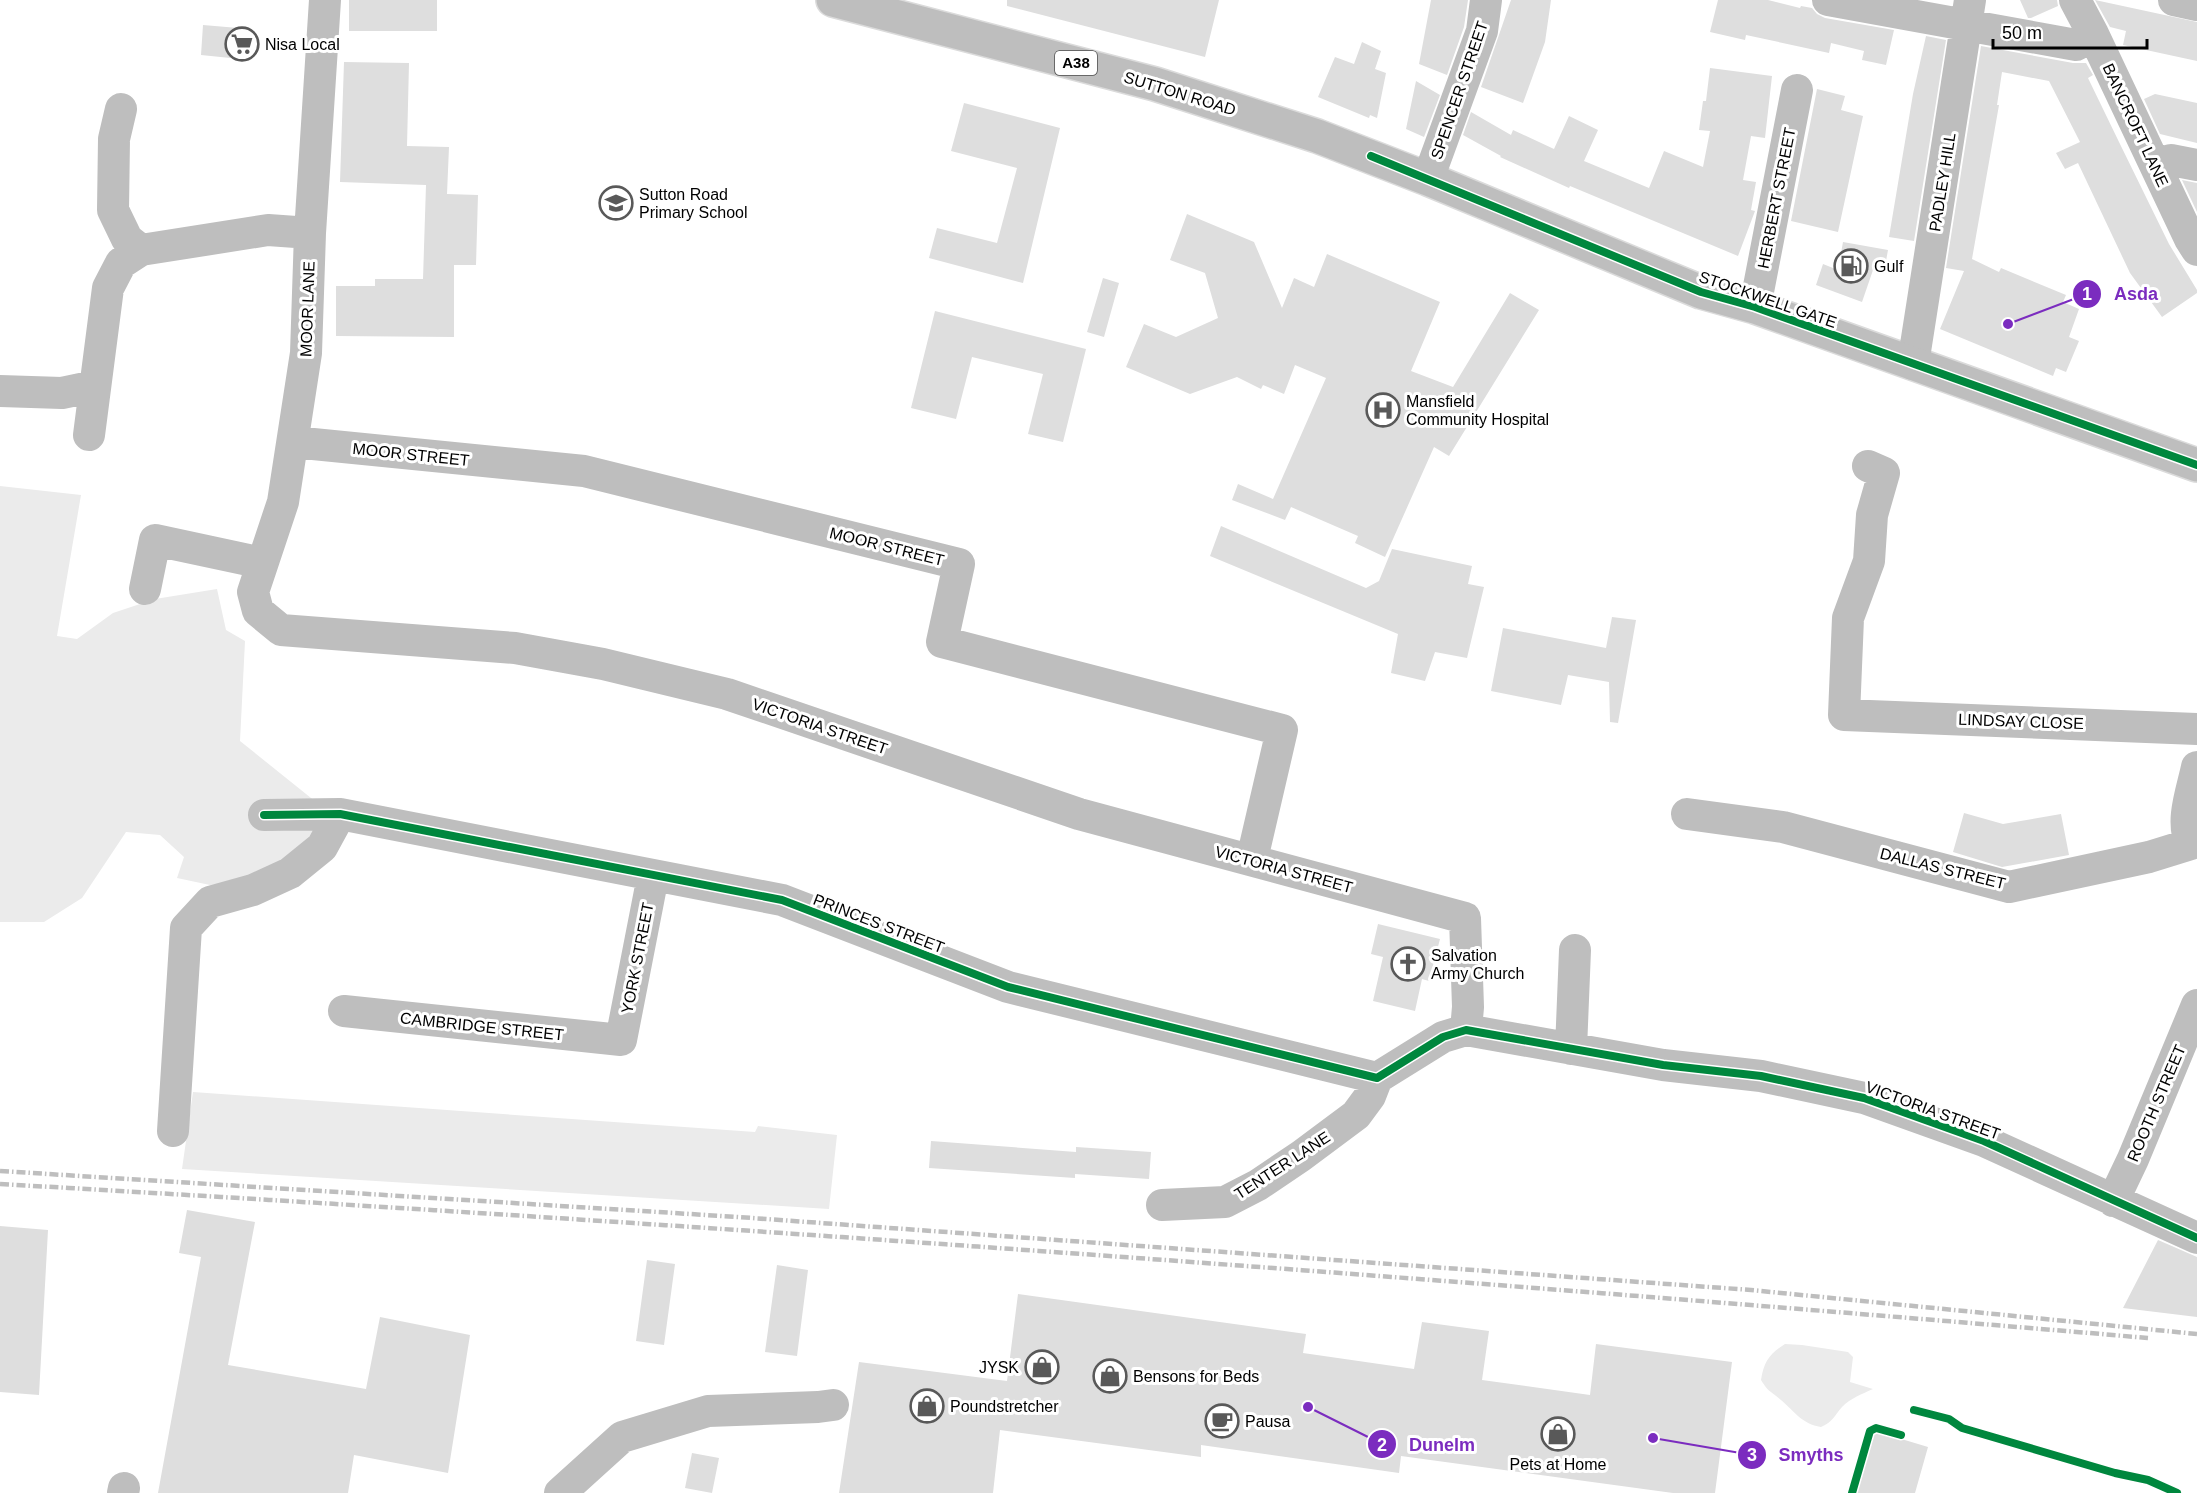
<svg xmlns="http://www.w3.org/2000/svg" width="2197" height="1493" font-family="Arial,sans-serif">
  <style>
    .green { fill: #ebebeb }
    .building { fill: #dedede }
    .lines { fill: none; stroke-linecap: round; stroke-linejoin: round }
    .highway-casing { stroke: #dbdbdb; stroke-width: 36 }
    .minor { stroke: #bebebe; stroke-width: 32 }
    .highway { stroke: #bebebe; stroke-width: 33 }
    .rail { stroke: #bebebe; stroke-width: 4.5; stroke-dasharray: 9 3 1.5 3; stroke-linecap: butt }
    .cycleway-casing { stroke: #fff; stroke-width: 11 }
    .cycleway { stroke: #00873e; stroke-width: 8 }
    .labels { text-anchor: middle; stroke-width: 6; stroke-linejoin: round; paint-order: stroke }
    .shield { fill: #fff; stroke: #4c4c4c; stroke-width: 1.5 }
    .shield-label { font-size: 15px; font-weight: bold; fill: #000 }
    .poi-label { font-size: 16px; fill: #000; stroke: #fff; text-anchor: start }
    .street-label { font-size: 16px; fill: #000; stroke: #fff }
    .leader { fill: none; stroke: #7b2cbf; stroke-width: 2 }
    .callout-dot { fill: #7b2cbf; stroke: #fff; stroke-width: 2 }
    .mark-label { font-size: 18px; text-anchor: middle; font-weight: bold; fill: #fff }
    .callout-label { font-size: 18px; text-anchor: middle; font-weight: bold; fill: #7b2cbf; stroke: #fff; stroke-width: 6; stroke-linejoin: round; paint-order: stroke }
  </style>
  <rect width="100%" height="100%" fill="#fff"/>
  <!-- green -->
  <path class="green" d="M 0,486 L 81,495 L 57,636 L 77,639 L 113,613 L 155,599 L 217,589 L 226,630 L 245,641 L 240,741 L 316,802 L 320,823 L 311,846 L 248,882 L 210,885 L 177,878 L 184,857 L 160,835 L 126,832 L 82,898 L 44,922 L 0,922 Z
    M 193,1092 L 755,1132 L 758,1126 L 837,1135 L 829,1209 L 182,1169 Z
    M 1785,1344 L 1802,1345 L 1848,1352 L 1853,1357 L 1850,1382 L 1873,1389 C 1862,1394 1851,1398 1842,1407 C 1834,1416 1833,1422 1821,1427 C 1802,1424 1795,1412 1781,1400 C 1771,1391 1769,1393 1761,1380 C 1764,1362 1769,1354 1785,1344 Z"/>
  <!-- building -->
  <path class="building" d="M 349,0 L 437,0 L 437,31 L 349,31 Z
    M 1007,0 L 1219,0 L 1205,57 L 1007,6 Z
    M 1431,0 L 1468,0 L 1464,27 L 1447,75 L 1419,64 Z
    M 1511,0 L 1551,0 L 1545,42 L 1523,103 L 1481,87 Z
    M 1718,0 L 1768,0 L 1800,8 L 1801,6 L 1812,8 L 1817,14 L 1825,18 L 1894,30 L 1886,65 L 1862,60 L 1864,51 L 1831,43 L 1829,53 L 1746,35 L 1745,40 L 1710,32 Z
    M 2020,0 L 2057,0 L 2058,6 L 2031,18 L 2028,18 Z
    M 2095,0 L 2197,22 L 2197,61 L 2123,45 L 2126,31 L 2110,27 Z
    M 203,25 L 250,29 L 250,60 L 201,55 Z
    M 1926,36 L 1946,40 L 1914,241 L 1889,237 L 1913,94 Z
    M 1362,42 L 1381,51 L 1375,69 L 1386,73 L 1377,118 L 1370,115 L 1369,118 L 1318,97 L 1335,57 L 1354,64 Z
    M 1981,46 L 2073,63 L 2086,63 L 2093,75 L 2088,78 L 2119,142 L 2169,244 L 2197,290 L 2197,293 L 2162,317 L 2130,273 L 2078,163 L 2065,169 L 2056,153 L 2080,142 L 2049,81 L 2002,72 L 1997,105 L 1999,105 L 1972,259 L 1999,272 L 2001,268 L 2066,295 L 2063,302 L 2079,309 L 2069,337 L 2079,341 L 2066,372 L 2056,368 L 2053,376 L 1940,329 L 1964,271 L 1946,268 Z
    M 344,62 L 409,63 L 407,146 L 449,147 L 447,194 L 478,195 L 476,265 L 454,265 L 454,337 L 336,336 L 336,286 L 375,286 L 375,279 L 423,279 L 426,185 L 340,182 Z
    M 1710,68 L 1772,76 L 1765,138 L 1751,136 L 1743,180 L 1756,182 L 1751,210 L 1755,211 L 1738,256 L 1570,186 L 1569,188 L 1500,157 L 1501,156 L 1463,135 L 1471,112 L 1511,135 L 1513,130 L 1554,149 L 1569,116 L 1598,130 L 1584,161 L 1649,188 L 1664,151 L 1703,167 L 1710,131 L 1699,130 L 1703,101 L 1706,101 Z
    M 1416,81 L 1440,95 L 1424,137 L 1406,129 Z
    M 1817,89 L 1845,96 L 1841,110 L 1863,116 L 1838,232 L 1791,221 Z
    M 2155,94 L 2197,103 L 2197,143 L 2160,134 L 2144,99 Z
    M 964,103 L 1060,128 L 1023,283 L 929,258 L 937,228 L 997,243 L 1017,168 L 951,151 Z
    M 2182,180 L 2197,183 L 2197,212 Z
    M 1187,214 L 1254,242 L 1282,308 L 1294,278 L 1314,287 L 1327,254 L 1440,302 L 1411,371 L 1453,387 L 1510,293 L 1539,310 L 1449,456 L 1434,447 L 1385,557 L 1355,543 L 1358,536 L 1291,507 L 1285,520 L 1232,500 L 1238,484 L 1273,499 L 1326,378 L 1295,365 L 1284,394 L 1263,385 L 1261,389 L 1237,377 L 1190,394 L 1126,367 L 1144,324 L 1176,337 L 1218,318 L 1205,273 L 1170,260 Z
    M 1843,242 L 1888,250 L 1884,272 L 1873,270 L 1862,302 L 1816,285 L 1823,264 L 1838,270 Z
    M 1103,278 L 1119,283 L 1104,337 L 1087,332 Z
    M 935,311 L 1086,349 L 1063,442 L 1028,434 L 1043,374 L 972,357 L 956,419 L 911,408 Z
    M 1221,526 L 1366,588 L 1379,581 L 1392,549 L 1472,566 L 1468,584 L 1484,587 L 1467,658 L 1435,652 L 1425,681 L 1391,673 L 1398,634 L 1210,556 Z
    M 1612,617 L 1636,620 L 1618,723 L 1610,722 L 1609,682 L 1568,675 L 1561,705 L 1491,691 L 1503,628 L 1606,648 Z
    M 1964,813 L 2003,824 L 2061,814 L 2069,855 L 2002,867 L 1953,852 Z
    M 1378,924 L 1440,939 L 1429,981 L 1422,979 L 1415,1011 L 1373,1001 L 1383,957 L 1371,954 Z
    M 931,1141 L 1076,1152 L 1076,1147 L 1151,1152 L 1149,1179 L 1075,1174 L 1075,1178 L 929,1168 Z
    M 187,1210 L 255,1222 L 228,1365 L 366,1389 L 380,1317 L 470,1335 L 448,1473 L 354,1455 L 348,1493 L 158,1493 L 201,1257 L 179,1253 Z
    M 0,1226 L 48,1230 L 39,1395 L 0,1392 Z
    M 2158,1240 L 2197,1257 L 2197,1317 L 2123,1308 Z
    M 647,1260 L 675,1264 L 664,1345 L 636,1341 Z
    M 777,1265 L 808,1270 L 797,1356 L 765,1352 Z
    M 1018,1294 L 1306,1334 L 1303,1353 L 1414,1369 L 1422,1322 L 1489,1331 L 1482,1380 L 1590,1395 L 1596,1344 L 1732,1362 L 1715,1493 L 1673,1493 L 1401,1456 L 1399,1473 L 1201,1445 L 1201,1457 L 1000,1430 L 993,1493 L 839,1493 L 859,1362 L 1007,1381 Z
    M 1875,1431 L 1928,1447 L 1915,1493 L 1857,1493 Z
    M 692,1453 L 719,1458 L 712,1493 L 685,1488 Z"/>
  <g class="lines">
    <!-- highway casing -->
    <g class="highway-casing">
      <path id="highway" d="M 833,0 L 1155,84 L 1317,136 L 1428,179 L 1701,292 L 1755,307 L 2197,465"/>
    </g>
    <!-- minor -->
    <path class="minor" d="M 325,0 L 310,233 L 306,353 L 283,502 L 253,592 L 258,611 L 281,630 L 515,648 L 603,664 L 727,694 L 1079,814 L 1465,918 L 1468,1007 L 1466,1030
      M 1828,0 L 2076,45 L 2093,34
      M 2075,0 L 2093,34 L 2190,239 L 2197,250
      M 2174,0 L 2197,5
      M 121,109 L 114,139 L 113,210 L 127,239 L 141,250
      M 2155,164 L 2171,160 L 2197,165
      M 1428,179 L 1482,31 L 1486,0
      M 1755,307 L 1797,90
      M 1913,364 L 1970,0
      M 0,391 L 62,393 L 95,386
      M 89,435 L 108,288 L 121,263 L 141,250 L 268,230 L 310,233
      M 293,442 L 584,471 L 959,564 L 942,642 L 1282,730 L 1252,859
      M 1868,466 L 1884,473 L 1872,515 L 1869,561 L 1848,618 L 1844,715 L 2197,729
      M 145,589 L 155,540 L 262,563
      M 1687,814 L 1783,827 L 2009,887 L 2149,857 L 2191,844 C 2180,821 2192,791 2197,767
      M 264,815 L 340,814 L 782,900 L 1008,987 L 1377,1078 L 1443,1037 L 1466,1030 L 1663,1065 L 1761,1076 L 1864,1098 L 1984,1141 L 2197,1238
      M 344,1011 L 621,1040 L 653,876
      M 1571,1049 L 1575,950
      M 173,1131 L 186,928 L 210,902 L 253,890 L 290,873 L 322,847 L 340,814
      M 2113,1201 L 2133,1159 L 2197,1005
      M 1162,1205 L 1225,1202 L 1258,1185 L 1301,1156 L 1356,1115 L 1370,1096 L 1377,1078
      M 123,1493 L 124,1488
      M 560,1493 L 622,1437 L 708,1411 L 818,1407 L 833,1405"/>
    <!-- highway -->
    <use href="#highway" class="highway"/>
    <!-- rail -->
    <path class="rail" d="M 0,1171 L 738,1217 L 1751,1290 L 2197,1334
      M 0,1184 C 717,1225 1433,1277 2148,1338"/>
    <!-- cycleway casing -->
    <g class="cycleway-casing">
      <path id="cycleway" d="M 1371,156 L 1701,292 L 1755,307 L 2197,465
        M 264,815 L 340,814 L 782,900 L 1008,987 L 1377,1078 L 1443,1037 L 1466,1030 L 1663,1065 L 1761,1076 L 1864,1098 L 1984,1141 L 2197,1238
        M 1914,1410 L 1949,1419 L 1962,1428 L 2115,1473 L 2148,1480 L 2177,1493
        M 1852,1493 L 1870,1431 L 1876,1428 L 1901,1435"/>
    </g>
    <!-- cycleway -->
    <use href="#cycleway" class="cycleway"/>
  </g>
  <!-- icons -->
  <defs>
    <g id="supermarket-ring" transform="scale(1.725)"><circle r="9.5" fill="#fff" stroke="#595959" stroke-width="1.5"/><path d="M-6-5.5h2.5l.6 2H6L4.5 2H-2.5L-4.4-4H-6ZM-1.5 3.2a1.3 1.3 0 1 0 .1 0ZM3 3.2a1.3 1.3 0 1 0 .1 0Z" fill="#595959"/></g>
    <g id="school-ring" transform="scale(1.725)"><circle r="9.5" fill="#fff" stroke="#595959" stroke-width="1.5"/><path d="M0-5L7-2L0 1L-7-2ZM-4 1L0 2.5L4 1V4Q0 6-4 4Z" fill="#595959"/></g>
    <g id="fuel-ring" transform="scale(1.725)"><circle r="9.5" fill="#fff" stroke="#595959" stroke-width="1.5"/><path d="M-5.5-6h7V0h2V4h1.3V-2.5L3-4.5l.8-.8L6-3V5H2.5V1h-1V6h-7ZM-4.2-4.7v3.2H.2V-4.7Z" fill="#595959"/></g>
    <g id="hospital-ring" transform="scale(1.725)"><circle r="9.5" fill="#fff" stroke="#595959" stroke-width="1.5"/><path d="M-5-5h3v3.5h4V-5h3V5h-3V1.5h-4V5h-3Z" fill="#595959"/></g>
    <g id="church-ring" transform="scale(1.725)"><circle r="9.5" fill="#fff" stroke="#595959" stroke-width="1.5"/><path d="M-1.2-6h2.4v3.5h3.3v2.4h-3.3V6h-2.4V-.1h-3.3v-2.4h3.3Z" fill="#595959"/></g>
    <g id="shop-ring" transform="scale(1.725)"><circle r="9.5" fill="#fff" stroke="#595959" stroke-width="1.5"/><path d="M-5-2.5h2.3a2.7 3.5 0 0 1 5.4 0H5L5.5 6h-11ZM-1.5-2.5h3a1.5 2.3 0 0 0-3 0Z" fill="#595959"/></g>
    <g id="cafe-ring" transform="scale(1.725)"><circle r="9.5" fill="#fff" stroke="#595959" stroke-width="1.5"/><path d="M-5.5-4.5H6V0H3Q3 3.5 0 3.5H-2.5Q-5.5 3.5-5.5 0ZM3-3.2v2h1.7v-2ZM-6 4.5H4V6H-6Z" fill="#595959"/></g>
  </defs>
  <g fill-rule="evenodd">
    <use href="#supermarket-ring" x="242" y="44"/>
    <use href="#school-ring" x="616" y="203"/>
    <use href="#fuel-ring" x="1851" y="266"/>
    <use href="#hospital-ring" x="1383" y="410"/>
    <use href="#church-ring" x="1408" y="964"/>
    <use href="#shop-ring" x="1042" y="1367"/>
    <use href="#shop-ring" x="1110" y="1376"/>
    <use href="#shop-ring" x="927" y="1406"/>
    <use href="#cafe-ring" x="1222" y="1421"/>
    <use href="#shop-ring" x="1558" y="1434"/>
  </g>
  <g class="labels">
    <!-- shield labels -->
    <rect class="shield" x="1055" y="51" width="42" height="24" rx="4.5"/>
    <g class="shield-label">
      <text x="1076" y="68">A38</text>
    </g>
    <!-- poi labels -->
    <g class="poi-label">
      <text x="265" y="50">Nisa Local</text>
      <text x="639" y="200">Sutton Road<tspan x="639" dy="18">Primary School</tspan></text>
      <text x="1874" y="272">Gulf</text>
      <text x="1406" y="407">Mansfield<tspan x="1406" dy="18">Community Hospital</tspan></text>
      <text x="1431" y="961">Salvation<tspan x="1431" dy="18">Army Church</tspan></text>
      <text x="1019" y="1373" text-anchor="end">JYSK</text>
      <text x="1133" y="1382">Bensons for Beds</text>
      <text x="950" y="1412">Poundstretcher</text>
      <text x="1245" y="1427">Pausa</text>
      <text x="1558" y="1470" text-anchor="middle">Pets at Home</text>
    </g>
    <!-- street labels -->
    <g class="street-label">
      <text transform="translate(1459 90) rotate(-71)" y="6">SPENCER STREET</text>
      <text transform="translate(1180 93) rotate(17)" y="6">SUTTON ROAD</text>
      <text transform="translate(2136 125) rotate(65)" y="6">BANCROFT LANE</text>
      <text transform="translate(1942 182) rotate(-81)" y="6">PADLEY HILL</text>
      <text transform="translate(1776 198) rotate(-79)" y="6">HERBERT STREET</text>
      <text transform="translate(1768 299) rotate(19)" y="6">STOCKWELL GATE</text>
      <text transform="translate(307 309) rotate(-88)" y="6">MOOR LANE</text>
      <text transform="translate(411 454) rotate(6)" y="6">MOOR STREET</text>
      <text transform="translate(887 546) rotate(14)" y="6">MOOR STREET</text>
      <text transform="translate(2021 721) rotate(2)" y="6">LINDSAY CLOSE</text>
      <text transform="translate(820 726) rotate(19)" y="6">VICTORIA STREET</text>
      <text transform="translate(1943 868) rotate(14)" y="6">DALLAS STREET</text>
      <text transform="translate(1284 869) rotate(15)" y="6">VICTORIA STREET</text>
      <text transform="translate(879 923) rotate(21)" y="6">PRINCES STREET</text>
      <text transform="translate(637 958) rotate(-79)" y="6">YORK STREET</text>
      <text transform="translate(482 1026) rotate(6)" y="6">CAMBRIDGE STREET</text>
      <text transform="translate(2156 1103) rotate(-67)" y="6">ROOTH STREET</text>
      <text transform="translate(1933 1110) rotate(20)" y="6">VICTORIA STREET</text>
      <text transform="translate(1282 1165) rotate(-33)" y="6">TENTER LANE</text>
    </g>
  </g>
  <!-- callouts -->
  <path class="leader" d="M2008 324L2087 294M1308 1407L1382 1444M1653 1438L1752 1455"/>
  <g class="callout-dot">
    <circle cx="2008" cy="324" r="6"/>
    <circle cx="1308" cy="1407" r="6"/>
    <circle cx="1653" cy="1438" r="6"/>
    <circle cx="2087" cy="294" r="15"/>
    <circle cx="1382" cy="1444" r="15"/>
    <circle cx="1752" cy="1455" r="15"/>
  </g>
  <g class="mark-label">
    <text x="2087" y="300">1</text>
    <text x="1382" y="1451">2</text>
    <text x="1752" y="1461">3</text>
  </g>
  <g class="callout-label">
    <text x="2136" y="300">Asda</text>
    <text x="1442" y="1451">Dunelm</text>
    <text x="1811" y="1461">Smyths</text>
  </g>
  <!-- scale -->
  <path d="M1993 39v9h154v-9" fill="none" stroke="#000000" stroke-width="3"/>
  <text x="2002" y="39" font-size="18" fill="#000000" stroke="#ffffff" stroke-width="4.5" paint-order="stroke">50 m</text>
</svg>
